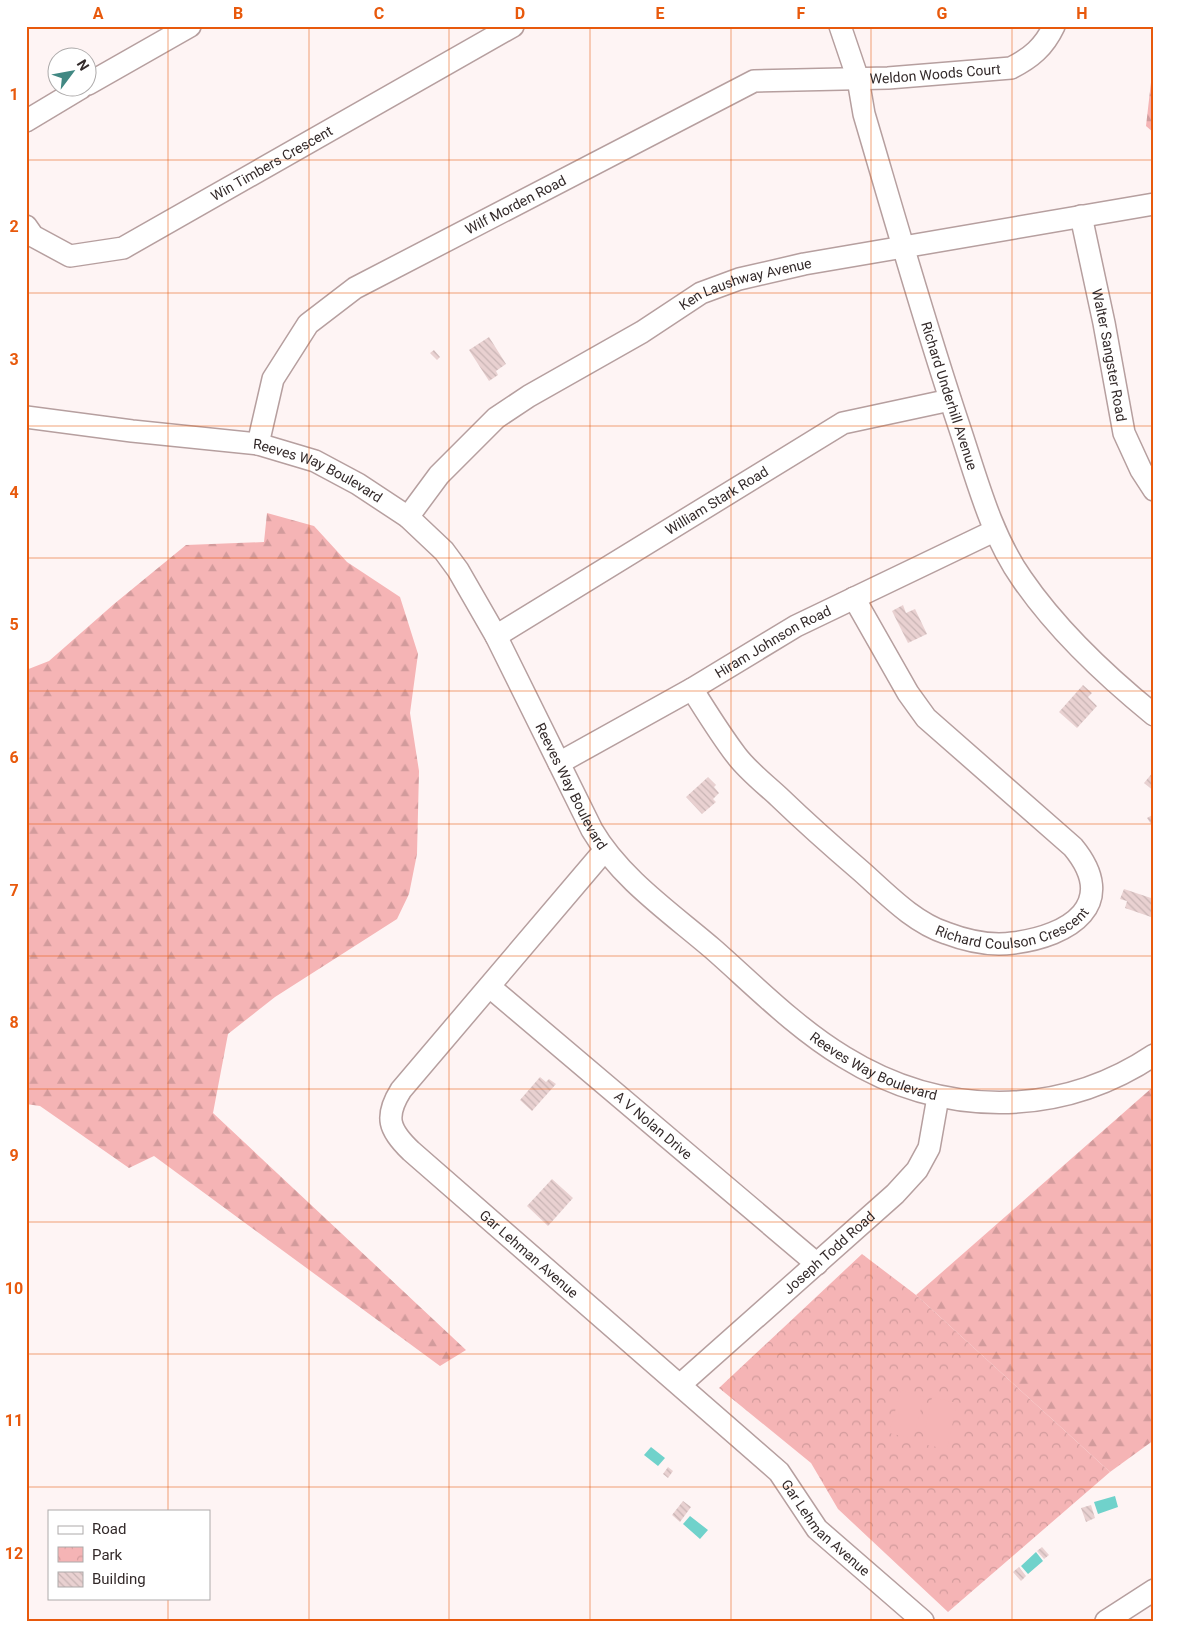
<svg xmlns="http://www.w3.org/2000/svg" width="1180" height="1647" font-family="Roboto,sans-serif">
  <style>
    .forest { fill: url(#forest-firs) }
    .park { fill: url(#park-crowns) }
    .pitch { fill: #f5b4b5 }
    .water { fill: #70d2cb }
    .building { fill: url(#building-back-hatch) }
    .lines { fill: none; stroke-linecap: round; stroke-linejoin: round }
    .minor-casing { stroke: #b69f9f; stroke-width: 24 }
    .minor { stroke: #fff; stroke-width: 21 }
    .grid { fill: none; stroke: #e8590c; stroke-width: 1; stroke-opacity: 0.55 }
    .labels { text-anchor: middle; stroke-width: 5; stroke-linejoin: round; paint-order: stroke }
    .street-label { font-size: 14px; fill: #332a2a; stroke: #fff }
    .neatline { fill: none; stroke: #e8590c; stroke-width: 2 }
    .grid-label { font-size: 16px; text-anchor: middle; font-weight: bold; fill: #e8590c }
  </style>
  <defs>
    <pattern id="forest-firs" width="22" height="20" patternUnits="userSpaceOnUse" patternTransform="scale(1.25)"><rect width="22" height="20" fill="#f5b4b5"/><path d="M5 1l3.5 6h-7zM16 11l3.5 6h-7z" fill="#d29b9c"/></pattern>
    <pattern id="park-crowns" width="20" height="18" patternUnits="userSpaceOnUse" patternTransform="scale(1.25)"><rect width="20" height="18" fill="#f5b4b5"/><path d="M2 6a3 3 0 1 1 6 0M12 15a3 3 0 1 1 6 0" fill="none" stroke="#d29b9c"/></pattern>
    <pattern id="building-back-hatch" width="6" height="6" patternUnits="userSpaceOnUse" patternTransform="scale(1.25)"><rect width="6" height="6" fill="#e9d1d1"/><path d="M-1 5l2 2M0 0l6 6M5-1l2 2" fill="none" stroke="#c8b4b4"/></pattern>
  </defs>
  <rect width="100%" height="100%" fill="#fef4f4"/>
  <!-- forest -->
  <path class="forest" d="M 1154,56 L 1154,133 L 1146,126 Z
    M 267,513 L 314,526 L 347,562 L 400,597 L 418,654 L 410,713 L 419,771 L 417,854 L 409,894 L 397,919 L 275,997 L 228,1034 L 213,1113 L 466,1350 L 440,1366 L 154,1156 L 129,1168 L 40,1106 L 26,1104 L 26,670 L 49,661 L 114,604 L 186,545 L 264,542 Z
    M 1154,1086 L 1154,1440 L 1110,1472 L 916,1295 Z"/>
  <!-- park -->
  <path class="park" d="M 862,1254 L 916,1295 L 1110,1472 L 948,1612 L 838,1509 L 811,1463 L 719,1388 Z"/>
  <!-- pitch -->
  <path class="pitch" d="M 901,1390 L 924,1397 L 913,1439 L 889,1433 Z
    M 932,1397 L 957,1403 L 947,1449 L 922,1444 Z"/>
  <!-- water -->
  <path class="water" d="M 651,1447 L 665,1458 L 658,1466 L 644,1455 Z
    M 1115,1496 L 1118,1507 L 1098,1514 L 1094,1502 Z
    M 690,1516 L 708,1530 L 700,1539 L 683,1524 Z
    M 1036,1552 L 1043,1561 L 1028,1574 L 1021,1566 Z"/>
  <!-- building -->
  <path class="building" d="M 489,337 L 506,364 L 496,371 L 498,375 L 489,381 L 469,350 Z
    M 434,350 L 440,357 L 437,360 L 430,353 Z
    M 903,605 L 906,613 L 915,609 L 927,634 L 908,643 L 892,611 Z
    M 1083,685 L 1092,693 L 1088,697 L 1097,706 L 1077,728 L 1059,712 Z
    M 1154,771 L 1154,791 L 1144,783 Z
    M 708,777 L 716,785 L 714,787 L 719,793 L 713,799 L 716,802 L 702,814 L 686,797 Z
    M 1154,814 L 1154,823 L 1151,824 L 1147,818 Z
    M 1124,889 L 1154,899 L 1151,917 L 1125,908 L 1127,901 L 1120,899 Z
    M 540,1077 L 546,1082 L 549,1079 L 556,1084 L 532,1111 L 520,1100 Z
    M 552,1179 L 573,1198 L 548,1226 L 527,1206 Z
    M 668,1467 L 673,1471 L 668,1478 L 663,1474 Z
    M 683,1501 L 691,1507 L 680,1522 L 672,1515 Z
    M 1091,1505 L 1095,1518 L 1086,1522 L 1081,1508 Z
    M 1042,1547 L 1049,1555 L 1044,1559 L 1037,1551 Z
    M 1019,1567 L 1026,1576 L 1021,1581 L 1013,1572 Z"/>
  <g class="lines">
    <!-- minor casing -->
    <g class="minor-casing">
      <g id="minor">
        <path id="s1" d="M 840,26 L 858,79 L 864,114 C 895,219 925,325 960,429 C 977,480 991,535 1022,579 C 1057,630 1106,676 1154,715"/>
        <path d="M 88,84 L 190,26"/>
        <path d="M 26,121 L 81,88"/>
        <path id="s2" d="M 1081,216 L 1104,323 L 1124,433 L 1141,470 L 1154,490"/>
        <path id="s3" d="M 26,226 L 33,236 L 70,256 L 123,248 L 513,26"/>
        <path id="s4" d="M 26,417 L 132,431 L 258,444 L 315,461 L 358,484 L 408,517 L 444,551 L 458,570 L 496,636 L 592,830 C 620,878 671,913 713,949 C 755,986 796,1028 844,1057 C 941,1117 1058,1119 1154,1055"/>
        <path id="s5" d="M 258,444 L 273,379 L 308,324 L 355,288 L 754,81 L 888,78 L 1011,68 C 1031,58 1044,47 1054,26"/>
        <path id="s6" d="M 408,517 L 439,475 L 496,418 L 529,396 L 642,332 L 701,293 L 739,279 L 804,264 L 1154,204"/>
        <path id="s7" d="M 496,636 L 843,423 L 950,400"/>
        <path id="s8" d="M 692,689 C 706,711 720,734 736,755 C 748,771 765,784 779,797 C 806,823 833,847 861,871 C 887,894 913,922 946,933 C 967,941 992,946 1013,943 C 1070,936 1120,904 1073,847 L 926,718 L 908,693 L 854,598"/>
        <path id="s9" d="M 559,763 L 692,689 L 796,626 L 994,531"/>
        <path id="s10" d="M 604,851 L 401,1090 C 384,1117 389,1130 411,1151 L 779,1472 L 817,1529 L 923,1621"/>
        <path id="s11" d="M 490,987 L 817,1264"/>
        <path id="s12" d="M 681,1384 L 895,1194 L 917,1170 L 929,1148 L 938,1097"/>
        <path d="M 1106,1621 L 1154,1590"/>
      </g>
    </g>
    <!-- minor -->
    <use href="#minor" class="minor"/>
  </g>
  <!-- grid -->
  <path class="grid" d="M 168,26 L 168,1511M 309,26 L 309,1621M 449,26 L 449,1621M 590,26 L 590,1621M 731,26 L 731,1621M 871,26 L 871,1621M 1012,26 L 1012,1621M 26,160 L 1154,160M 26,293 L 1154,293M 26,426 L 1154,426M 26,558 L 1154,558M 26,691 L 1154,691M 26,824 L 1154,824M 26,956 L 1154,956M 26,1089 L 1154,1089M 26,1222 L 1154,1222M 26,1354 L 1154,1354M 26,1487 L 1154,1487M 168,1598 L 168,1621"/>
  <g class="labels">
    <!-- street labels -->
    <g class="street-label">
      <text dy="5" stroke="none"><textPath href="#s5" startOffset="822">Weldon Woods Court</textPath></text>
      <text dy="5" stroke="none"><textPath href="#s3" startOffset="279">Win Timbers Crescent</textPath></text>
      <text dy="5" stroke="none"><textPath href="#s5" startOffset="372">Wilf Morden Road</textPath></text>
      <text dy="5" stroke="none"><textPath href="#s6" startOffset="418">Ken Laushway Avenue</textPath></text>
      <text dy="5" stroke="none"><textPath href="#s2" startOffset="142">Walter Sangster Road</textPath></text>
      <text dy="5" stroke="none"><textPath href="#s1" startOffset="386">Richard Underhill Avenue</textPath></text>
      <text dy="5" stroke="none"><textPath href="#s4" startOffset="299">Reeves Way Boulevard</textPath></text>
      <text dy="5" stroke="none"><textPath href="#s7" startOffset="259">William Stark Road</textPath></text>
      <text dy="5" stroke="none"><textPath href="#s9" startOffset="246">Hiram Johnson Road</textPath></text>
      <text dy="5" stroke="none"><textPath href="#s4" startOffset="719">Reeves Way Boulevard</textPath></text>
      <text dy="5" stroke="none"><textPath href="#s8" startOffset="426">Richard Coulson Crescent</textPath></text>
      <text dy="5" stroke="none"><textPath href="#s4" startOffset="1139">Reeves Way Boulevard</textPath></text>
      <text dy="5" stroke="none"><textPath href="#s11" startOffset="214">A V Nolan Drive</textPath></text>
      <text dy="5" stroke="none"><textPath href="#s10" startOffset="540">Gar Lehman Avenue</textPath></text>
      <text dy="5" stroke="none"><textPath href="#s12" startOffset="198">Joseph Todd Road</textPath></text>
      <text dy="5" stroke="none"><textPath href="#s10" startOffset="945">Gar Lehman Avenue</textPath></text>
    </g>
  </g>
  <!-- border -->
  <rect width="1180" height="1647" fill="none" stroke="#ffffff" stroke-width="55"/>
  <!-- legend -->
  <rect x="48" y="1510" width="162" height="90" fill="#ffffff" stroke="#adaaaa"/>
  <rect x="58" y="1526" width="25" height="8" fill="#ffffff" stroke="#adaaaa"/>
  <text x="92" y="1534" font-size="15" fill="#332a2a">Road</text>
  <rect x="58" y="1547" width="25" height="15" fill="url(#park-crowns)" stroke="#adaaaa"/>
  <text x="92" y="1560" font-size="15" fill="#332a2a">Park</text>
  <rect x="58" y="1572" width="25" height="15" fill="url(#building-back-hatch)" stroke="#adaaaa"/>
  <text x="92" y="1584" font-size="15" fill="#332a2a">Building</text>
  <!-- north arrow -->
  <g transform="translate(72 72) rotate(58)"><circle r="24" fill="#ffffff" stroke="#adaaaa"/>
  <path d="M0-4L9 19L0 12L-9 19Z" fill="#418883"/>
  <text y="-8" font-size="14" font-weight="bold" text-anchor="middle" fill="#332a2a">N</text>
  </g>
  <rect x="28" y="28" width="1124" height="1592" class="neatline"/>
  <g class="grid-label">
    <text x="98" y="19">A</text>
    <text x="238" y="19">B</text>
    <text x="379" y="19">C</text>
    <text x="520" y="19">D</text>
    <text x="660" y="19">E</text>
    <text x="801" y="19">F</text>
    <text x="942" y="19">G</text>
    <text x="1082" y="19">H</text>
    <text x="14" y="100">1</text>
    <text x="14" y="232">2</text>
    <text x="14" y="365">3</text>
    <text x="14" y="498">4</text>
    <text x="14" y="630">5</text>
    <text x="14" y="763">6</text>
    <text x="14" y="896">7</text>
    <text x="14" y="1028">8</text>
    <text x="14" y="1161">9</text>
    <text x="14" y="1294">10</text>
    <text x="14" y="1426">11</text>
    <text x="14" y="1559">12</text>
  </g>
</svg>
